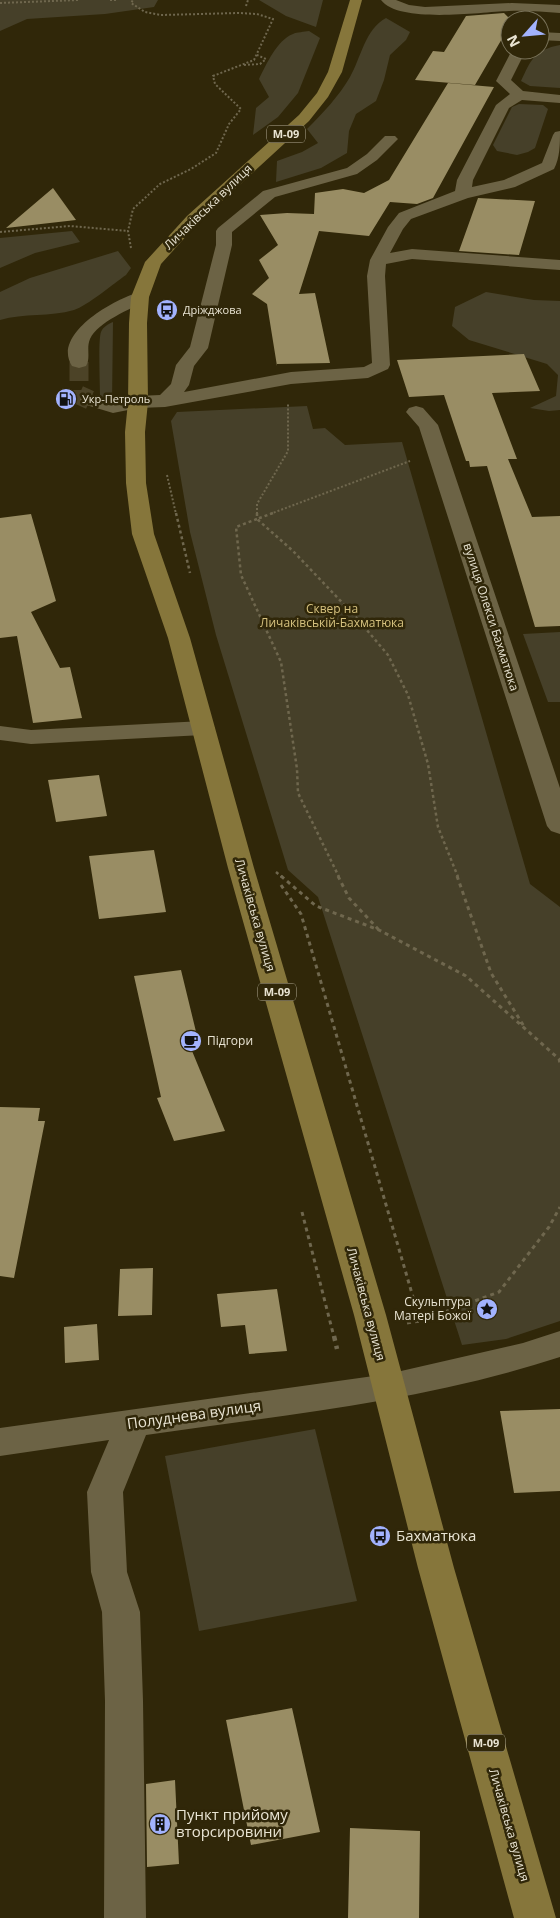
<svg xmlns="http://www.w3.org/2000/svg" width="560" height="1918" font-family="'Open Sans',sans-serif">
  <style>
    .green { fill: #464029 }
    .building { fill: #998d64 }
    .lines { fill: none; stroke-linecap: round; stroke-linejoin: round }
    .minor-tunnel { stroke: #4c4327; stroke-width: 19; stroke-dasharray: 19 9; stroke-linecap: butt }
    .path-far3 { stroke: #6f674e; stroke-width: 2; stroke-dasharray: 2 2; stroke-linecap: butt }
    .path-far2 { stroke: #6f674e; stroke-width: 2.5; stroke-dasharray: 3 3; stroke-linecap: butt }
    .path-far1 { stroke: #6f674e; stroke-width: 3; stroke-dasharray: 4 4; stroke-linecap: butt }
    .path { stroke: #6f674e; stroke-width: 4.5; stroke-dasharray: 5 5; stroke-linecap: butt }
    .minor { fill: #6c6345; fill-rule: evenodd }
    .major { fill: #86763b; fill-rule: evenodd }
    .labels { text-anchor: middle; stroke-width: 5; stroke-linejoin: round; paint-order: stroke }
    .shield { fill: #302709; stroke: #b2ab96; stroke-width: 1 }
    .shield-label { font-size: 11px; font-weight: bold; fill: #e9e4d3 }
    .far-poi-label { font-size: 11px; fill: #e9e4d3; stroke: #302709; text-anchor: start }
    .street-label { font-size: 12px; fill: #e9e4d3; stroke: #302709 }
    .park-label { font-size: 12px; fill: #d6c27f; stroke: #302709 }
    .poi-label { font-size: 12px; fill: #e9e4d3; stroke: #302709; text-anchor: start }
    .near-street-label { font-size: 15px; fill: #e9e4d3; stroke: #302709 }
    .near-poi-label { font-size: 15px; fill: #e9e4d3; stroke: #302709; text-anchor: start }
  </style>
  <rect width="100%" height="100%" fill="#302709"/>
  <!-- green -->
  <path class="green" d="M 0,0 L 158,0 L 154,7 L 105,14 L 27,19 L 0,31 Z
    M 259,0 L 323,0 L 316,27 L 286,16 Z
    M 386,18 L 410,32 L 406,40 L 390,55 L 384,80 L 376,101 L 356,114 L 349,131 L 347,153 L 321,168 L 276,182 L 277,161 L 302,152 L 318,143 L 307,129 C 323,113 339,96 350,77 C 361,58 365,29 386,18 Z
    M 309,31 L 320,38 L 298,93 L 278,117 L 253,135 L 256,108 L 269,97 L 259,79 C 266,65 277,40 293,34 C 297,32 304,32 309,31 Z
    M 560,45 L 560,88 L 530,86 L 521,81 C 531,60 534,50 560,45 Z
    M 519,104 L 543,105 L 548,109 L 535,148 L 528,152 L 517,155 L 497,151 L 493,145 L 512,107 Z
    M 72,231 L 80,242 L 35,253 L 0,268 L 0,238 Z
    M 118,251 L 131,268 L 126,275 C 113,284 87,306 74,310 C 50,317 24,313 0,320 L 0,292 L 30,278 Z
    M 486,292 L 534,300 L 560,301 L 560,410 L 549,411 L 530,408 L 556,396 L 558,375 L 547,364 L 469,340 L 452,326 L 455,307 Z
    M 113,322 L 112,403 L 100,395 C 100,384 98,340 101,332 C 103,327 108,324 113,322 Z
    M 307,406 L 313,429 L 325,428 L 345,445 L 402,442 L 530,884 L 560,907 L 560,1321 L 506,1339 L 462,1345 L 318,897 L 288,870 L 216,635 L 190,532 L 171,421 L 177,412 Z
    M 560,632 L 560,702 L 548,702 L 523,634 Z
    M 315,1429 L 357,1601 L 199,1631 L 165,1456 Z"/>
  <!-- building -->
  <path class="building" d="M 504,13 L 511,20 L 510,25 L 475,85 L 415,80 L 433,51 L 444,52 L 466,16 Z
    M 448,83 L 494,87 L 433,198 L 417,204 L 390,202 L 369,236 L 319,231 L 299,294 L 315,293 L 330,363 L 277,364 L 277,366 L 267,304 L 252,294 L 269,278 L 259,260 L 278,245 L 260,215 L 287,213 L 314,214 L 315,193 L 343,189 L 364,193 L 389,180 Z
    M 53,188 L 76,220 L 6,228 Z
    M 478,198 L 535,201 L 519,255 L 459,251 Z
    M 524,354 L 540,391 L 492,393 L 517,459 L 508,459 L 532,517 L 560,516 L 560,626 L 535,627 L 487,466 L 470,467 L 469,461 L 466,461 L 444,395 L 409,397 L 397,360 Z
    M 31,514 L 56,601 L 31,612 L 60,668 L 70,667 L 82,718 L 33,723 L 17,636 L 0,638 L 0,518 Z
    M 99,775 L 107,816 L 56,822 L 48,780 Z
    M 154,850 L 166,912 L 99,919 L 89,856 Z
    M 181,970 L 199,1044 L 190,1046 L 225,1131 L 174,1141 L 157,1098 L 161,1097 L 134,976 Z
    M 0,1107 L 40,1108 L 38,1121 L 45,1121 L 14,1278 L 0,1276 Z
    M 153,1268 L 152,1315 L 118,1316 L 120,1269 Z
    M 277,1289 L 287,1351 L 249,1354 L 245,1325 L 221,1327 L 217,1294 Z
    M 97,1324 L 99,1360 L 65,1363 L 64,1327 Z
    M 560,1409 L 560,1491 L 514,1493 L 500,1411 Z
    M 292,1708 L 320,1832 L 251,1845 L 226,1720 Z
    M 175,1780 L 179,1864 L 147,1867 L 146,1784 Z
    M 350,1828 L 420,1831 L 419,1918 L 348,1918 Z"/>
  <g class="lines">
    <!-- minor-tunnel -->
    <path class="minor-tunnel" d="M 79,362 L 79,395 L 90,400"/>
    <!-- path-far3 -->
    <path class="path-far3" d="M 110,0 L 118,0
      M 0,3 L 79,0
      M 246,6 L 248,0
      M 244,65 L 260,64 L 266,59 L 257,55
      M 0,232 L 70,226 L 128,231
      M 131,248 L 128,231 L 133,209 L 160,184 L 191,169 L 216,153 L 229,124 L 241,109 L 215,84 L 213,76 L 254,60 L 273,19 L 257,14 L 239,13 L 161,15 L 145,12 L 131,3 L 133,0
      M 167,475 L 176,514
      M 257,514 L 257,504 L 288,451 L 288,404
      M 270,514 L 410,461"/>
    <!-- path-far2 -->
    <path class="path-far2" d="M 176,513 L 190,573
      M 257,513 L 257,519 L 236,527 L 241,575 L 281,662 L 297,769 L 298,793 L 339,877
      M 273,513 L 257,519 L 293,551 L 355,616 L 388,655 L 408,695 L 428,764 L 438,827 L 458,877
      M 276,872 L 282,877"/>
    <!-- path-far1 -->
    <path class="path-far1" d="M 281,876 L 316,906 L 379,930 L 466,976 L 559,1059 L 560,1063
      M 338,876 L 349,898 L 379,930
      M 457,876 L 491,973 L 525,1028
      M 281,885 L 301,914 L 420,1321
      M 302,1212 L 334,1337
      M 407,1323 L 420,1321 L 499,1292 L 549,1227 L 560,1207"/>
    <!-- path -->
    <path class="path" d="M 334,1336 L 337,1349"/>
    <!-- minor -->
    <path class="minor" d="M 381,0 L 396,0 L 409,5 L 425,7 L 512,3 L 560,5 L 560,13 C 543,12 526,10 509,11 C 480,12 399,24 381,0 Z
      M 540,32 L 560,33 L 560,41 L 540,40 Z
      M 512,50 L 526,50 L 511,80 L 523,91 L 560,95 L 560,103 L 522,100 L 509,108 L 473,180 L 472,187 L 504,180 L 542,163 L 553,135 L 555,132 L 560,131 C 560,144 560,158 554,169 L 515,187 L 468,198 L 411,219 L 403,229 L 390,253 L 412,249 L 560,260 L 560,270 L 412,259 L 386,264 L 385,276 L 390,365 L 388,369 L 368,378 L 291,384 L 165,407 L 138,408 L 113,413 L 83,404 L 80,400 L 83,396 L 90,394 L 114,401 L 138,396 L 160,395 L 171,384 L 176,365 L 190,347 L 216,245 L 216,231 L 218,228 L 263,191 L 347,168 L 367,154 L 385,136 L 395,136 L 398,139 L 377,160 L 357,174 L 275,197 L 232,232 L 232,245 L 208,348 L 194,366 L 189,385 L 184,392 L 291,372 L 364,367 L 372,363 L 367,276 L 370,260 L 388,227 L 399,213 L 455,191 L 457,180 L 496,105 L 510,94 L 496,81 Z
      M 140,292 L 146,293 L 149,297 L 146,301 C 130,309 98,322 90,339 C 86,348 91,358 86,366 L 79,368 L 72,366 C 51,334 116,298 140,292 Z
      M 416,406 L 423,408 L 438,425 L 560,788 L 560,834 L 551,831 L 547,826 L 419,427 L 406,412 L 409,408 Z
      M 203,721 L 211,723 L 215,728 L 211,733 L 203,735 L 31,744 L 0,740 L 0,726 L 31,730 Z
      M 560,1331 L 560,1357 C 426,1401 285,1415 146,1435 L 123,1492 L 127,1572 L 140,1612 L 143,1701 L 146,1918 L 104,1918 L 105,1701 L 102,1612 L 91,1572 L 87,1492 L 109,1440 L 0,1456 L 0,1428 L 388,1374 L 523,1343 Z"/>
    <!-- major -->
    <path class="major" d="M 350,0 L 362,0 L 342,72 L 328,97 L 309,121 L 199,222 L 161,264 L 149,297 L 147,323 L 148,402 L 145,432 L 146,483 L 154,534 L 190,638 L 254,868 L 386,1315 L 454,1568 L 556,1918 L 514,1918 L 418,1568 L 354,1315 L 228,868 L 168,638 L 132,534 L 126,483 L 125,432 L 128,402 L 129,323 L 131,297 L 145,262 L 187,216 L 299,115 L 317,93 L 328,72 Z"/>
  </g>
  <!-- icons -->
  <defs>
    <g id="bus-disc" transform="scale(1.125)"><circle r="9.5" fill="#a2b2fd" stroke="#302709"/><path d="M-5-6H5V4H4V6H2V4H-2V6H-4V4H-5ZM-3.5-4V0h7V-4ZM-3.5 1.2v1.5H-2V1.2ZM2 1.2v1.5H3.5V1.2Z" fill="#111"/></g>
    <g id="fuel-disc" transform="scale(1.125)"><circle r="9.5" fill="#a2b2fd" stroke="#302709"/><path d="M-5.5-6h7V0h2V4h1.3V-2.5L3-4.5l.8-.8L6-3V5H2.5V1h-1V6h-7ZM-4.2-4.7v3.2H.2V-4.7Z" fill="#111"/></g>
    <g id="cafe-disc" transform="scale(1.125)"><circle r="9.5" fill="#a2b2fd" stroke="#302709"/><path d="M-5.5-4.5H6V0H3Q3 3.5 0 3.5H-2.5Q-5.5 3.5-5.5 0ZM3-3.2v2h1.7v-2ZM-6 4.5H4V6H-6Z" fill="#111"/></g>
    <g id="sight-disc" transform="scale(1.125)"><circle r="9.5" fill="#a2b2fd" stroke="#302709"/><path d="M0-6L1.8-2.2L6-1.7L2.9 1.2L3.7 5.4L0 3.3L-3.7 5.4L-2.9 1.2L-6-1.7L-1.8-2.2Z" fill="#111"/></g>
    <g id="building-disc" transform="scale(1.125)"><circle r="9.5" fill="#a2b2fd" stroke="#302709"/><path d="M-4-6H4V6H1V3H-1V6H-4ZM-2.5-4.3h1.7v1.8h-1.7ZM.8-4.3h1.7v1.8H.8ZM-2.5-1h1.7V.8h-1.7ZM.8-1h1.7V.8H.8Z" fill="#111"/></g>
  </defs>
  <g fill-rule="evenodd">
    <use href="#bus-disc" x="167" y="310"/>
    <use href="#fuel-disc" x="66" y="399"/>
    <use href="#cafe-disc" x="191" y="1041"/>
    <use href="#sight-disc" x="487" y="1309"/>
    <use href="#bus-disc" x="380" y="1536"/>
    <use href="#building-disc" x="160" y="1824"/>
  </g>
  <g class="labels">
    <!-- shield labels -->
    <g class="shield">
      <rect x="267" y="125.5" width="38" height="17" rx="4"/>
      <rect x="258" y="983.5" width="38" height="17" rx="4"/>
      <rect x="467" y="1734.5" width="38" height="17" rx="4"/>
    </g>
    <g class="shield-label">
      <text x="286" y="138">М-09</text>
      <text x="277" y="996">М-09</text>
      <text x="486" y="1747">М-09</text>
    </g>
    <!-- far-poi labels -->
    <g class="far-poi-label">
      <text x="183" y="314">Дріжджова</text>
      <text x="82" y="403">Укр-Петроль</text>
    </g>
    <!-- street labels -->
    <g class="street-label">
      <text transform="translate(208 207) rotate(-44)" y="4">Личаківська вулиця</text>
      <text transform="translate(491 617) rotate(72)" y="4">вулиця Олекси Бахматюка</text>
      <text transform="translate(255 915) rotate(74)" y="4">Личаківська вулиця</text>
      <text transform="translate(366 1304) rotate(75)" y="4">Личаківська вулиця</text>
      <text transform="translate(509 1825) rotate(74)" y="4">Личаківська вулиця</text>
    </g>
    <!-- park labels -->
    <g class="park-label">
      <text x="332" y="613">Сквер на<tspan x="332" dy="14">Личаківській-Бахматюка</tspan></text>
    </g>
    <!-- poi labels -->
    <g class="poi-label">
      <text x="207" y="1045">Підгори</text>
      <text x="471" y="1306" text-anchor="end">Скульптура<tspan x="471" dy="14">Матері Божої</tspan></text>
    </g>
    <!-- near-street labels -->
    <g class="near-street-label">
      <text transform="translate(194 1415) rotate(-8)" y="5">Полуднева вулиця</text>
    </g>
    <!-- near-poi labels -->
    <g class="near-poi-label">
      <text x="396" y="1541">Бахматюка</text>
      <text x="176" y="1820">Пункт прийому<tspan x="176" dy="17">вторсировини</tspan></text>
    </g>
  </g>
  <!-- north arrow -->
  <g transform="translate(525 35) rotate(243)"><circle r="24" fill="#302709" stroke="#7a735a"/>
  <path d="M0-4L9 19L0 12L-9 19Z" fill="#a2b2fd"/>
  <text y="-8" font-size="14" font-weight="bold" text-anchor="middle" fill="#e9e4d3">N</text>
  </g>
</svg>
